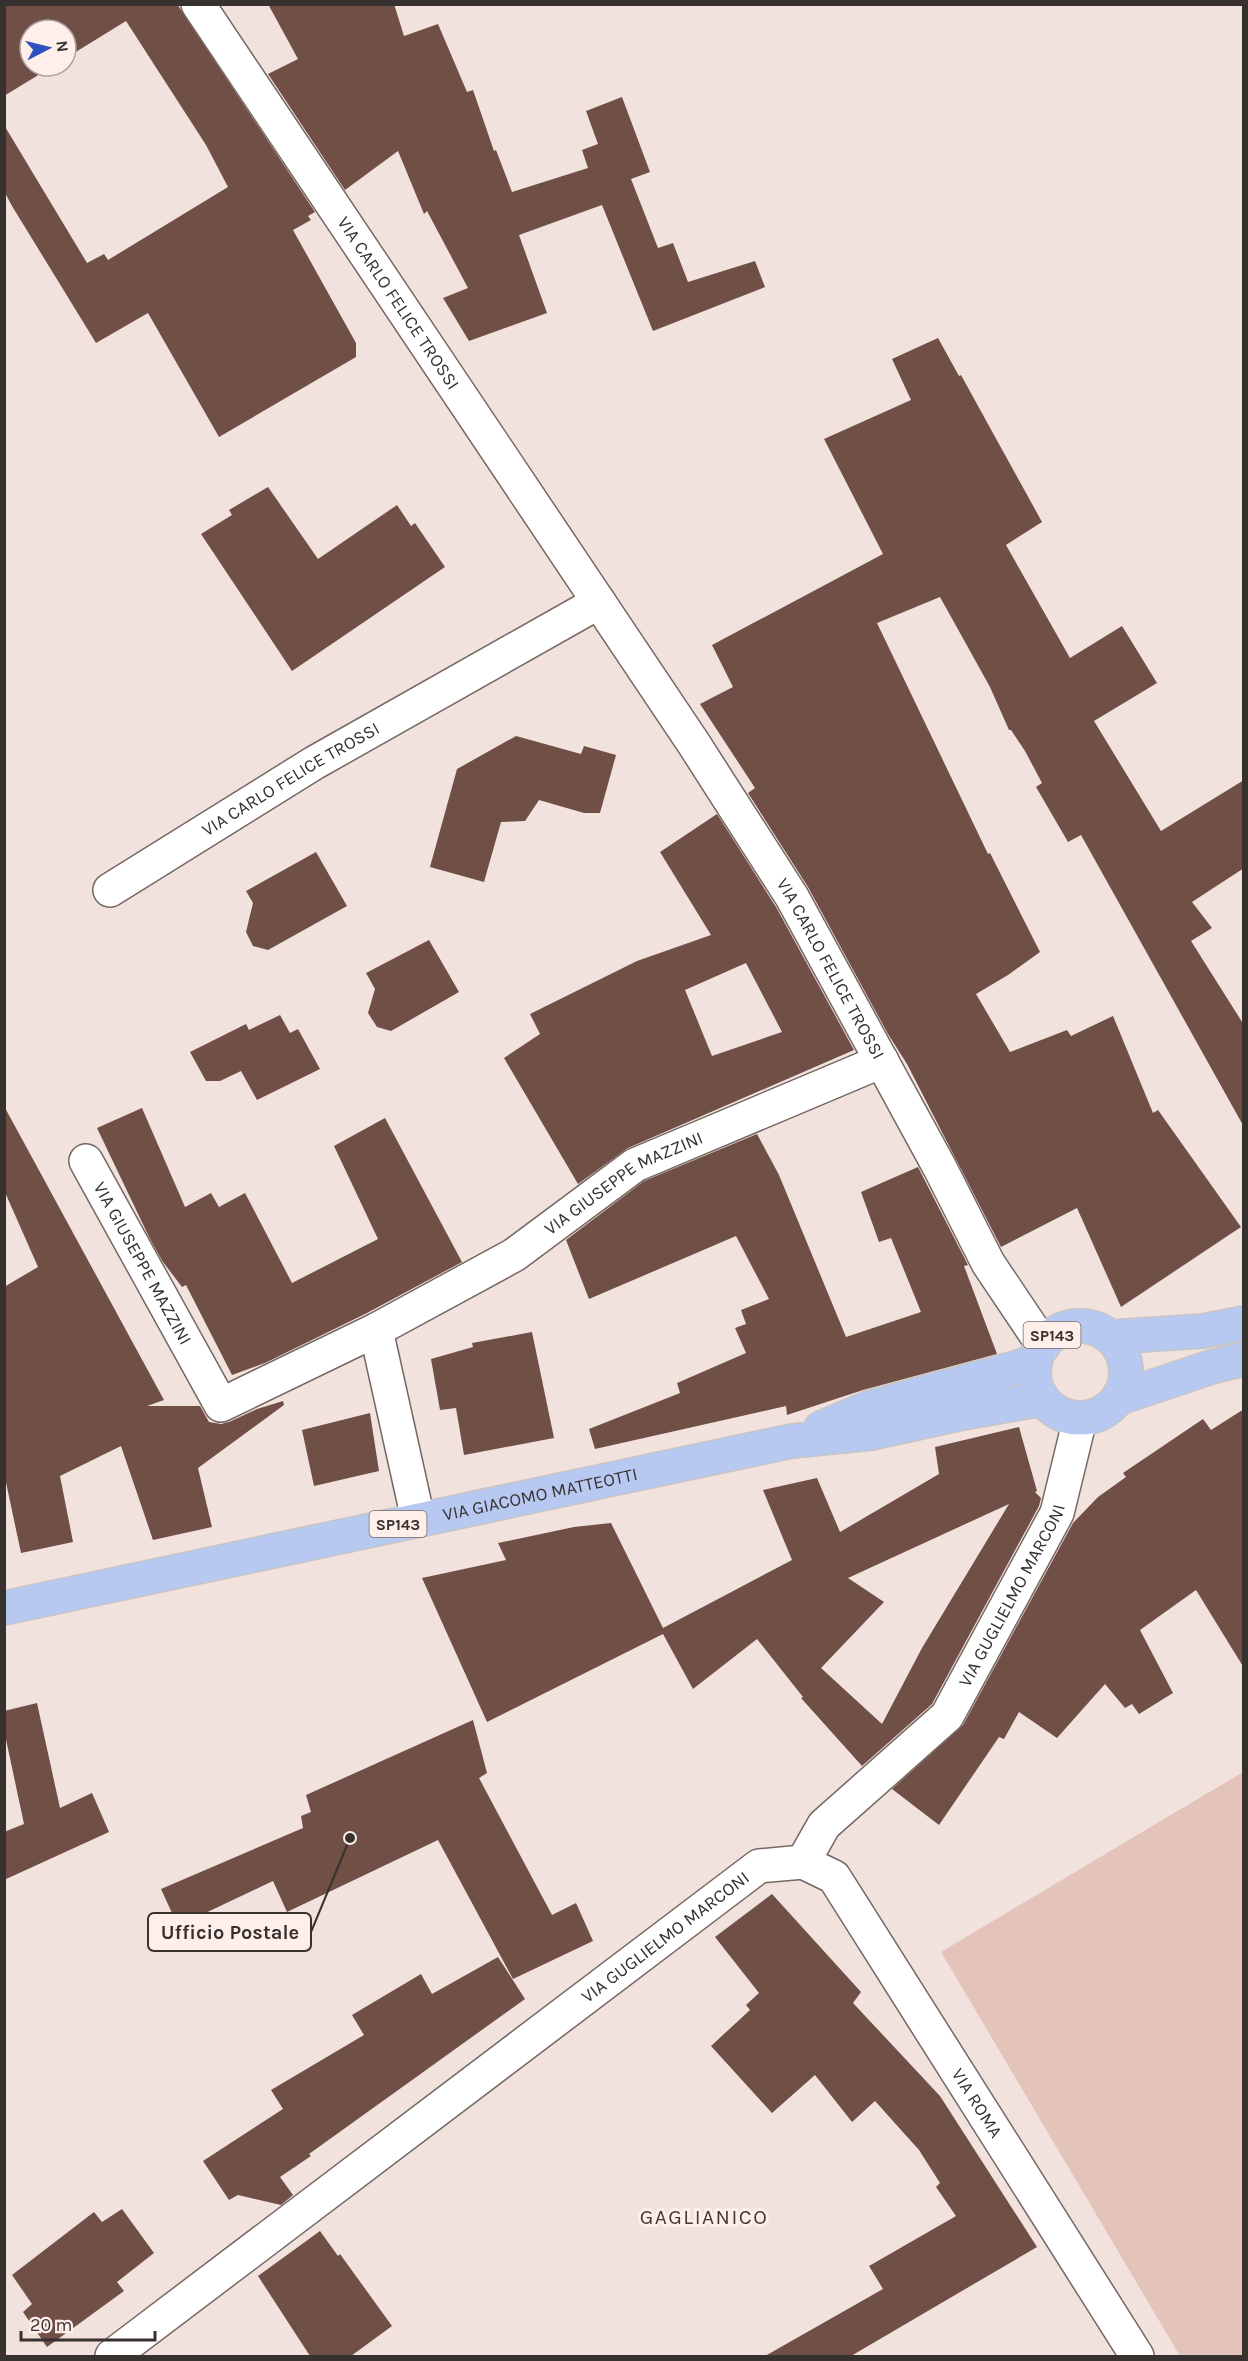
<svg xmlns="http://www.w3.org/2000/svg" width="1248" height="2361" font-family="Karla,sans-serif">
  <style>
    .green { fill: #e3c3ba }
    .building { fill: #704f46; fill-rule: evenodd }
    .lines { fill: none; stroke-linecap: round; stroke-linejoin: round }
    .street-casing { stroke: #756763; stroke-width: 36 }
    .secondary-casing { stroke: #756763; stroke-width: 36 }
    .primary-casing { stroke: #c7c5c5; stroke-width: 36 }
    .street { stroke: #fff; stroke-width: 33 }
    .secondary { stroke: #fff; stroke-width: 33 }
    .primary { stroke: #b8c9f1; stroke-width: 33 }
    .labels { text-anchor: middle; stroke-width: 6; stroke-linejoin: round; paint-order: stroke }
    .shield { fill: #ffefeb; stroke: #736a67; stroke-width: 1.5 }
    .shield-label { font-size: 16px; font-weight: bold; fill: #37312f }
    .street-label { font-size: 18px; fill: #37312f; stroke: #ffefeb }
    .quarter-label { font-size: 21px; letter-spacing: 1.5px; fill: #443835; stroke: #ffefeb }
    .leader { fill: none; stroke: #37312f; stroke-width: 2 }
    .callout-dot { fill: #37312f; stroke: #ffefeb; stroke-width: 2 }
    .callout { fill: #ffefeb; stroke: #37312f; stroke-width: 2 }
    .callout-label { font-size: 20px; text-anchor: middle; font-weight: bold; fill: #37312f }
  </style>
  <rect width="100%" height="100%" fill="#f2e2de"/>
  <!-- green -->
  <path class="green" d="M 1243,1772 L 1243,2356 L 1180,2356 L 941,1952 Z"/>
  <!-- building -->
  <path class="building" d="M 4,4 L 177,4 L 315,212 L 308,216 L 311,220 L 293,230 L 356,343 L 356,357 L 219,437 L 148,313 L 96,343 L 12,206 L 4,191 L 4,125 L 87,263 L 104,254 L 108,260 L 228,187 L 206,145 L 126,21 L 66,58 L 66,30 L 30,30 L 30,66 L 53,66 L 4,96 Z
    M 268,4 L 394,4 L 404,36 L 438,24 L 467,92 L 473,90 L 494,151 L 496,150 L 512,192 L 588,168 L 582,150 L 598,144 L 586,111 L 622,97 L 650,172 L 631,179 L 658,248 L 673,243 L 688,282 L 755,261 L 765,287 L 653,331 L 602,205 L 519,235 L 547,313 L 469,341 L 443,298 L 468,288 L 427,211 L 424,214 L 398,151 L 345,190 L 268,74 L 298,59 Z
    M 938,338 L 959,376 L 961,375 L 1042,522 L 1006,545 L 1070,658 L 1122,626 L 1157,683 L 1094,721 L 1161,831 L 1244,780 L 1244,868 L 1192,902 L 1212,928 L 1191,941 L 1244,1025 L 1244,1127 L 1081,835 L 1068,842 L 1036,787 L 1042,783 L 1025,751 L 1011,730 L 1009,730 L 990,687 L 940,597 L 877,623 L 988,854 L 990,853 L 1040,952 L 1008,975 L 976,994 L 1010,1052 L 1067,1030 L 1071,1036 L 1113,1016 L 1153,1113 L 1158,1110 L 1241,1227 L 1121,1307 L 1077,1208 L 1001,1247 L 907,1064 L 888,1034 L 808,887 L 748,793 L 755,788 L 700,704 L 733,687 L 712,645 L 883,554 L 824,439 L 911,400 L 892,359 Z
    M 268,487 L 318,559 L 397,505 L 411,526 L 415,523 L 445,567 L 292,671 L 201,534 L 232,515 L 229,510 Z
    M 516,736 L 581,754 L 584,746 L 616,755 L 600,813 L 584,813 L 539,800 L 525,821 L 501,822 L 484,882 L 430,867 L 457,769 Z
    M 717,814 L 776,907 L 854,1050 L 628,1148 L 578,1184 L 504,1058 L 540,1034 L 530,1014 L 637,961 L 711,935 L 660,852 ZM 746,963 L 782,1032 L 712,1056 L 685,990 Z
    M 316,852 L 347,906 L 268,950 L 253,946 L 246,932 L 253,903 L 246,891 Z
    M 429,940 L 459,992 L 391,1031 L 377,1027 L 368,1013 L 375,989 L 366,973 Z
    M 280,1015 L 290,1033 L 298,1029 L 320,1069 L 257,1100 L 241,1071 L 220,1081 L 206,1081 L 190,1052 L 246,1024 L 249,1030 Z
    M 4,1106 L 164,1400 L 147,1406 L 200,1406 L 209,1422 L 221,1424 L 229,1422 L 257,1409 L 283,1401 L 284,1405 L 198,1468 L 212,1527 L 153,1540 L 121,1446 L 60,1476 L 73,1542 L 21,1553 L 4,1473 L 4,1287 L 38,1267 L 4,1190 Z
    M 142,1108 L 185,1207 L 211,1193 L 219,1207 L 245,1193 L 292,1283 L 378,1239 L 334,1146 L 385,1118 L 462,1262 L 367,1313 L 265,1363 L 232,1375 L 186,1285 L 182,1287 L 163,1262 L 150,1239 L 97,1128 Z
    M 757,1134 L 779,1175 L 846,1337 L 921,1312 L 891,1238 L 879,1242 L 861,1192 L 918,1167 L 968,1265 L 964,1266 L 997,1354 L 863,1390 L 787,1415 L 786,1406 L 595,1449 L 589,1429 L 680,1393 L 677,1383 L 746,1353 L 735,1328 L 746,1324 L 741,1310 L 769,1299 L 736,1236 L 589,1299 L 566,1240 L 644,1181 Z
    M 532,1332 L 554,1438 L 464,1455 L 456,1408 L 440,1410 L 431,1359 L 473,1347 L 472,1343 Z
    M 1244,1409 L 1244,1668 L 1196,1590 L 1140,1630 L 1173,1693 L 1139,1714 L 1132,1704 L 1125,1708 L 1105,1684 L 1057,1738 L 1019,1712 L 1004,1739 L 999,1737 L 939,1825 L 892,1789 L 963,1725 L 1073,1523 L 1098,1497 L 1126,1477 L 1123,1473 L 1203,1419 L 1211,1430 Z
    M 370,1413 L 379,1471 L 314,1486 L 302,1430 Z
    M 1019,1427 L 1037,1491 L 1035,1492 L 1041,1498 L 1039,1506 L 932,1704 L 862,1766 L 801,1698 L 803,1697 L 757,1639 L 693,1689 L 663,1634 L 487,1722 L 422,1578 L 506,1560 L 498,1543 L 574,1527 L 611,1523 L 663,1628 L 792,1560 L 763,1490 L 817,1478 L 840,1532 L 939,1474 L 935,1447 ZM 1009,1504 L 922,1648 L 882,1724 L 821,1668 L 884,1602 L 848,1578 Z
    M 37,1703 L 60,1808 L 92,1793 L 109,1832 L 4,1880 L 4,1832 L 24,1824 L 4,1730 L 4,1711 Z
    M 473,1720 L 487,1773 L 479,1778 L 552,1915 L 576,1903 L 593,1941 L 513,1979 L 438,1840 L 287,1912 L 273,1881 L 178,1926 L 161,1889 L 303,1828 L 301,1816 L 311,1812 L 306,1795 Z
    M 772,1894 L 861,1992 L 853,2003 L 940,2096 L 1037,2247 L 851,2356 L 765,2356 L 883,2289 L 869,2266 L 956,2216 L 936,2187 L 940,2183 L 919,2150 L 875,2101 L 852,2122 L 815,2075 L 772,2113 L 711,2046 L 750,2010 L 746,2005 L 759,1993 L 715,1937 Z
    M 498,1957 L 525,1999 L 309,2154 L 311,2156 L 280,2177 L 293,2195 L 281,2205 L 238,2195 L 229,2200 L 203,2161 L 283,2109 L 271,2090 L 364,2035 L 352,2015 L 421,1974 L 432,1994 Z
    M 122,2209 L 154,2253 L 117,2282 L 124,2291 L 47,2347 L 23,2312 L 32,2304 L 12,2275 L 94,2212 L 102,2222 Z
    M 320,2231 L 338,2256 L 340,2254 L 392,2326 L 351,2356 L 310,2356 L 258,2276 Z"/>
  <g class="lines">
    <!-- street casing -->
    <g class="street-casing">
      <g id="street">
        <path id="s1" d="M 110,890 L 314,763 L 599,602"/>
        <path id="s2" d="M 86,1161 L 221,1405 L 376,1330 L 514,1255 L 635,1165 L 882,1061"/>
        <path d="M 376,1330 L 418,1519"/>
        <path id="s3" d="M 803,1862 L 834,1877 L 1137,2356"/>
        <path id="s4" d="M 803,1862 L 824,1825 L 947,1716 L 1057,1513 L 1080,1419"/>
        <path id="s5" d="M 112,2356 L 759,1866 L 803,1862"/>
      </g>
    </g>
    <!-- secondary casing -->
    <g class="secondary-casing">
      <g id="secondary">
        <path id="s6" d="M 198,4 L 694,744 L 792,897 L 940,1168 L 988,1263 L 1043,1345"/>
      </g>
    </g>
    <!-- primary casing -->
    <g class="primary-casing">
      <g id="primary">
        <circle cx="1080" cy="1372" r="46"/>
        <path d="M 1111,1337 L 1203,1331 L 1244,1323"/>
        <path d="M 1119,1398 L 1211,1367 L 1244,1359"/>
        <path d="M 821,1428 L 868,1408 L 1016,1368 L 1035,1361"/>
        <path id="s7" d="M 4,1608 L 792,1441 L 872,1433 L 963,1413 L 1042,1399"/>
      </g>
    </g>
    <!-- street -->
    <use href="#street" class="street"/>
    <!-- secondary -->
    <use href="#secondary" class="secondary"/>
    <!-- primary -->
    <use href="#primary" class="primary"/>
  </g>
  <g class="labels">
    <!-- shield labels -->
    <g class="shield">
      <rect x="1023.5" y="1322" width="57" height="26" rx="4.5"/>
      <rect x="369.5" y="1511" width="57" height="26" rx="4.5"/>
    </g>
    <g class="shield-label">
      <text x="1052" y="1341">SP143</text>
      <text x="398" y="1530">SP143</text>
    </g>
    <!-- street labels -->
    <g class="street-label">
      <text dy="6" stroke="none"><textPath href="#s6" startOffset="360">VIA CARLO FELICE TROSSI</textPath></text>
      <text dy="6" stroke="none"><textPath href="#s1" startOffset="212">VIA CARLO FELICE TROSSI</textPath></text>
      <text dy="6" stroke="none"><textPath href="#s6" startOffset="1154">VIA CARLO FELICE TROSSI</textPath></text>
      <text dy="6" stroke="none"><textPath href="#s2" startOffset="740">VIA GIUSEPPE MAZZINI</textPath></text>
      <text dy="6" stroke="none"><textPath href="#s2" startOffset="117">VIA GIUSEPPE MAZZINI</textPath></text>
      <text dy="6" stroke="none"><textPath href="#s7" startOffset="548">VIA GIACOMO MATTEOTTI</textPath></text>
      <text dy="6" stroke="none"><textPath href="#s4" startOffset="344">VIA GUGLIELMO MARCONI</textPath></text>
      <text dy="6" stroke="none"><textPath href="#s5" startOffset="694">VIA GUGLIELMO MARCONI</textPath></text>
      <text dy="6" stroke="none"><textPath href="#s3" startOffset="302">VIA ROMA</textPath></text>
    </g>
    <!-- quarter labels -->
    <g class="quarter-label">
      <text x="704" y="2224">GAGLIANICO</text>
    </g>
  </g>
  <!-- callouts -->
  <path class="leader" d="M350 1838L311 1932"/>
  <circle class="callout-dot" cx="350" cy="1838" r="6"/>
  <rect class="callout" x="148" y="1913" width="163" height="38" rx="6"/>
  <g class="callout-label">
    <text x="230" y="1939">Ufficio Postale</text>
  </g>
  <!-- border -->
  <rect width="1248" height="2361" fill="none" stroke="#37312f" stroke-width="12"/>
  <!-- north arrow -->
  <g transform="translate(48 48) rotate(83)"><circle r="28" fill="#ffefeb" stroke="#afa3a0" stroke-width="1.5"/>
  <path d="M0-4.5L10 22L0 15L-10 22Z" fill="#2e51c1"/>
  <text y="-9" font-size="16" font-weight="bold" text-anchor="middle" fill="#37312f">N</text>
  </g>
  <!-- scale -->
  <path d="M21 2331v9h134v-9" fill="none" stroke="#37312f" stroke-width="3"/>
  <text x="30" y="2331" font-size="18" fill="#37312f" stroke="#ffefeb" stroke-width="4.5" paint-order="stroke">20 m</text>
</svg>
